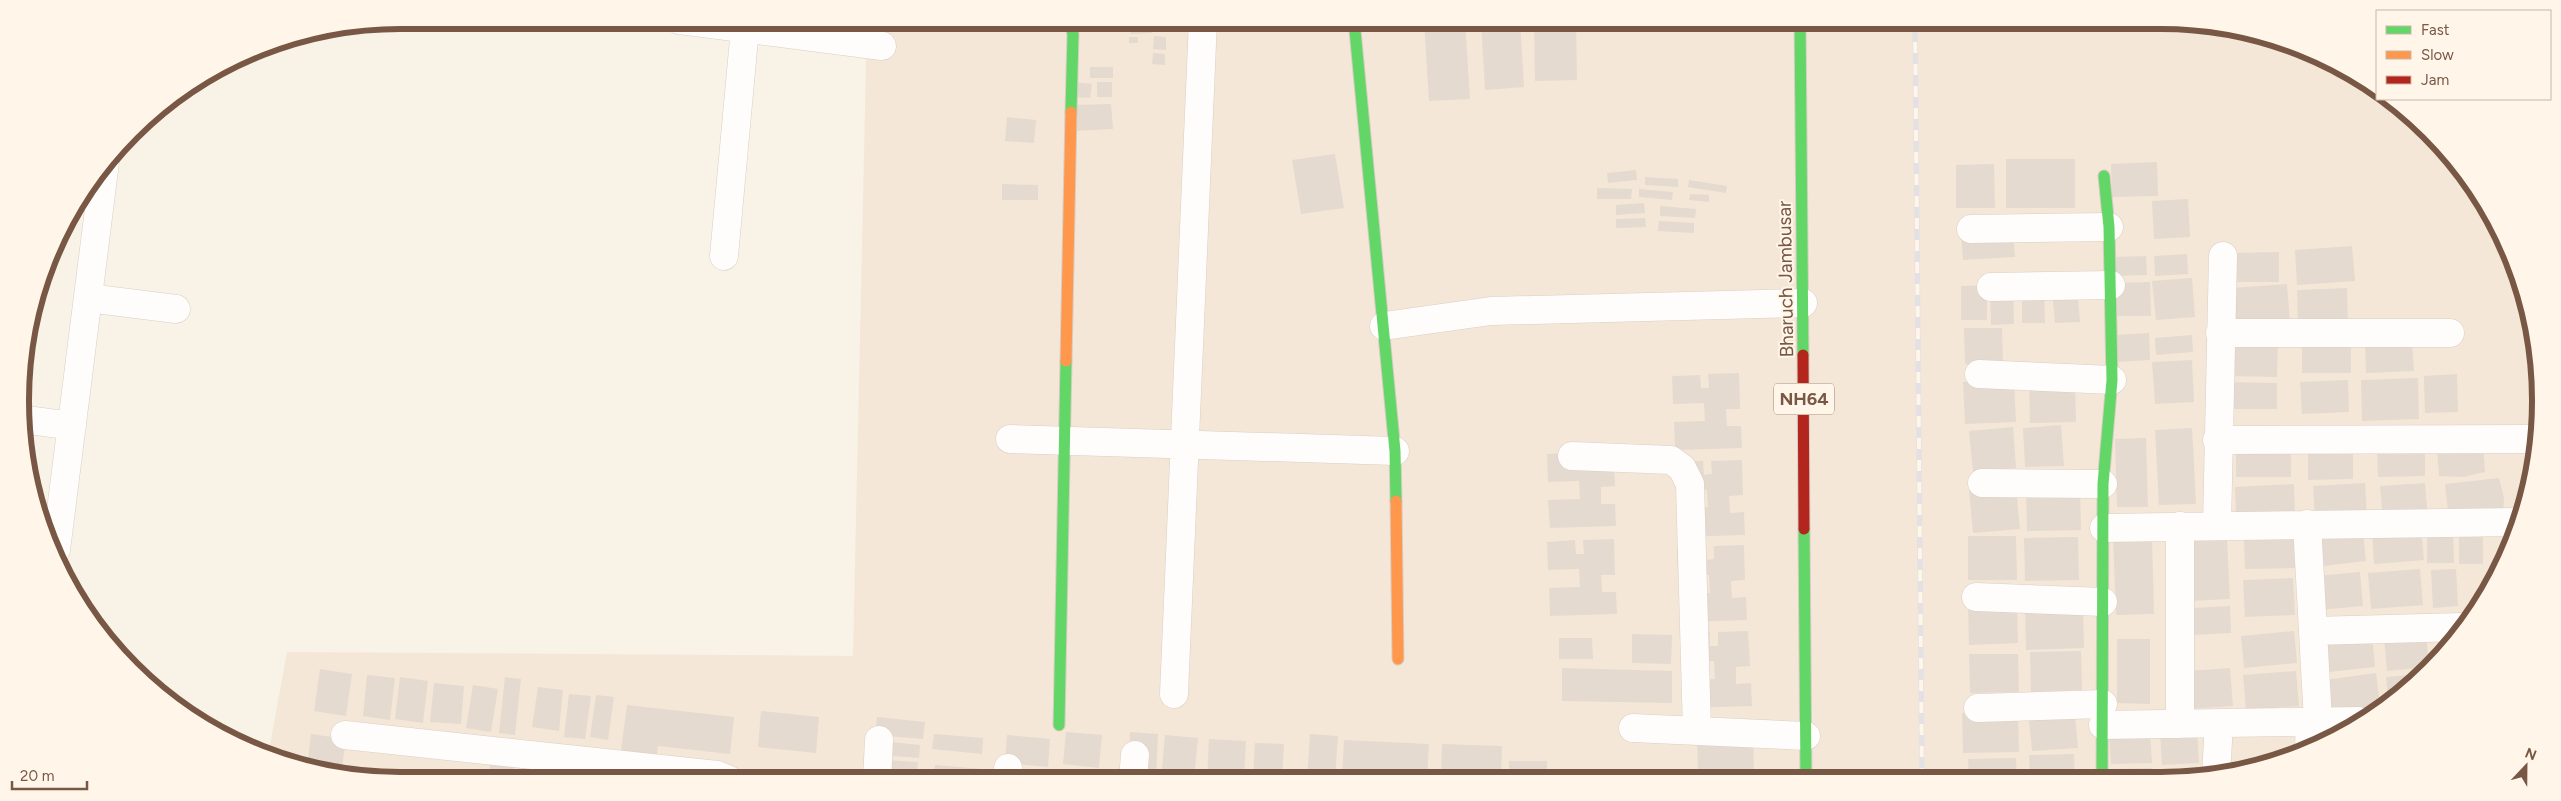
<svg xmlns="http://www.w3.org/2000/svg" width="2561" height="801" font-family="Figtree,sans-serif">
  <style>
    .residential { fill: #f4e7d7 }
    .building { fill: #e4dacf }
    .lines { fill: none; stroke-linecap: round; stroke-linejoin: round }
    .street-casing { stroke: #d9cfc5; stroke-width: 29 }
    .fast-casing { stroke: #d8cdc3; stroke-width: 13 }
    .slow-casing { stroke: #d8cdc3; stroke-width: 13 }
    .jam-casing { stroke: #d8cdc3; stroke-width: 13 }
    .street { stroke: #fefdfb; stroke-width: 28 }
    .fast { stroke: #63d668; stroke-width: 11 }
    .slow { stroke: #ff974d; stroke-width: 11 }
    .jam { stroke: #b3261e; stroke-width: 11 }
    .rail-casing { stroke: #e4e1e4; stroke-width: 5.5 }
    .rail { stroke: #fff6e9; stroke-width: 4; stroke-dasharray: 11; stroke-linecap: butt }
    .labels { text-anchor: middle; stroke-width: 4; stroke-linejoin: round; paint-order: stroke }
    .shield { fill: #fff6e9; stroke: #a08776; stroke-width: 1 }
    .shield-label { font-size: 18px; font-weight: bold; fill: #785745 }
    .street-label { font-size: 19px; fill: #785745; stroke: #fff6e9 }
    .rim { fill: none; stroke: #785745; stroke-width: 6 }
  </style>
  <rect width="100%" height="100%" fill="#f8f2e7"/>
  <!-- residential -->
  <path class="residential" d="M 867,20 L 2160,20 L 2235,27 L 2306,49 L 2372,84 L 2377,88 L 2377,99 L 2390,99 L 2430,132 L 2477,189 L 2512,255 L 2534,327 L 2541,401 L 2534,475 L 2490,591 L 2429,670 L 2329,742 L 2210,778 L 401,781 L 326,774 L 268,756 L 287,652 L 853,656 Z"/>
  <!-- building -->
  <path class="building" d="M 1465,20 L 1470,99 L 1429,101 L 1424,23 Z
    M 1534,20 L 1576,20 L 1577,80 L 1535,81 Z
    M 1520,21 L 1524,87 L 1485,90 L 1481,23 Z
    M 1151,24 L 1152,33 L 1131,34 L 1130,25 Z
    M 1154,36 L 1166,37 L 1166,50 L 1153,49 Z
    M 1129,37 L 1138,37 L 1138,43 L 1129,43 Z
    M 1153,53 L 1165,54 L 1165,65 L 1152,64 Z
    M 1090,67 L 1113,67 L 1113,78 L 1090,78 Z
    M 1073,82 L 1092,84 L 1090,98 L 1072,97 Z
    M 1097,82 L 1112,82 L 1112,97 L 1097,97 Z
    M 1111,104 L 1113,129 L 1074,131 L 1073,105 Z
    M 1007,117 L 1036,120 L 1034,143 L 1005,141 Z
    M 1335,154 L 1344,208 L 1301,214 L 1292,160 Z
    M 2006,159 L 2075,159 L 2075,208 L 2006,208 Z
    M 2157,162 L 2158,196 L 2112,197 L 2111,164 Z
    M 1994,164 L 1995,208 L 1956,208 L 1956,165 Z
    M 1636,170 L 1637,180 L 1608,183 L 1607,173 Z
    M 1645,177 L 1678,179 L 1678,187 L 1645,185 Z
    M 1689,180 L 1727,186 L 1726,193 L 1688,187 Z
    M 1002,184 L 1038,185 L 1038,200 L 1002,200 Z
    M 1597,188 L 1632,189 L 1631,199 L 1597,199 Z
    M 1639,189 L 1673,192 L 1672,200 L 1639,197 Z
    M 1690,194 L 1709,195 L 1709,202 L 1689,200 Z
    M 2188,199 L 2190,237 L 2154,239 L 2152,201 Z
    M 1644,203 L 1645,213 L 1616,215 L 1616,205 Z
    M 1660,206 L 1696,209 L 1695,218 L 1660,216 Z
    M 1645,218 L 1646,227 L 1616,228 L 1616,219 Z
    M 1659,221 L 1694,223 L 1694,233 L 1658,231 Z
    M 2013,229 L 2015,257 L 1963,260 L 1961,233 Z
    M 2352,246 L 2355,281 L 2297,285 L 2295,250 Z
    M 2279,252 L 2279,282 L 2230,282 L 2230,253 Z
    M 2187,254 L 2188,274 L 2155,276 L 2154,256 Z
    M 2146,256 L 2147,275 L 2115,276 L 2114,257 Z
    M 2192,278 L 2195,317 L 2156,320 L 2152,281 Z
    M 2150,282 L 2151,316 L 2113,316 L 2112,283 Z
    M 2287,284 L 2290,321 L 2235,325 L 2232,288 Z
    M 1987,285 L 1987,320 L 1961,320 L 1961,286 Z
    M 2077,288 L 2080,322 L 2055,323 L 2052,290 Z
    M 2347,288 L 2348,323 L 2298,325 L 2297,290 Z
    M 2013,290 L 2014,324 L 1991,325 L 1990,291 Z
    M 2022,290 L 2044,290 L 2045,323 L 2022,323 Z
    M 1964,328 L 2002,328 L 2003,363 L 1965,364 Z
    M 2149,333 L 2150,360 L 2116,362 L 2115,335 Z
    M 2192,335 L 2193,352 L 2156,355 L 2155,338 Z
    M 2302,341 L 2351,341 L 2351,373 L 2302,373 Z
    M 2412,341 L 2414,371 L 2366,373 L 2365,343 Z
    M 2226,343 L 2278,344 L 2277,377 L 2226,376 Z
    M 2192,360 L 2194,402 L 2155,404 L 2152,362 Z
    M 1739,373 L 1740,409 L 1726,409 L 1727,426 L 1741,426 L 1742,448 L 1675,450 L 1674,422 L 1705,421 L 1704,403 L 1673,404 L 1672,376 L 1700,375 L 1701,388 L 1709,388 L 1708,374 Z
    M 2457,374 L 2458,412 L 2425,413 L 2424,376 Z
    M 2418,378 L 2419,419 L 2362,421 L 2361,380 Z
    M 2014,379 L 2016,422 L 1965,424 L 1963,382 Z
    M 2348,380 L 2349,412 L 2302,414 L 2300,382 Z
    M 2075,382 L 2076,422 L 2030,423 L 2029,383 Z
    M 2221,382 L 2277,383 L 2277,409 L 2221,409 Z
    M 2061,425 L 2064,466 L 2025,467 L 2023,428 Z
    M 2013,427 L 2016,468 L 1973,472 L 1969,431 Z
    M 2192,428 L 2196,504 L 2159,505 L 2155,430 Z
    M 2146,438 L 2148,507 L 2117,507 L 2115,439 Z
    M 2236,444 L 2291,444 L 2291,477 L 2236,477 Z
    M 2308,444 L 2353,444 L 2353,479 L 2308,480 Z
    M 2483,445 L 2485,472 L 2463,477 L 2439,476 L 2437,448 Z
    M 2425,449 L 2425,476 L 2378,477 L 2377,450 Z
    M 1613,451 L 1615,486 L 1601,487 L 1601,504 L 1615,504 L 1616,526 L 1550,528 L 1548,500 L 1580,499 L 1579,481 L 1548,482 L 1547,454 Z
    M 1742,460 L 1743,495 L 1729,496 L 1730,513 L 1744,512 L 1745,535 L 1678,537 L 1677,509 L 1708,507 L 1707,490 L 1676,491 L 1675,462 L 1703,461 L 1704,475 L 1712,474 L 1711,461 Z
    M 2499,478 L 2504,498 L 2503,514 L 2449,520 L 2445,484 Z
    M 2365,483 L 2367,518 L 2315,521 L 2313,486 Z
    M 2425,483 L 2428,519 L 2383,521 L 2380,486 Z
    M 2294,484 L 2295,515 L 2236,518 L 2235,487 Z
    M 2016,486 L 2020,529 L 1973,533 L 1969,490 Z
    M 2080,486 L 2081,530 L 2027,531 L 2026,487 Z
    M 2421,528 L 2424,560 L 2374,564 L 2372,532 Z
    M 2453,529 L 2454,563 L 2427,563 L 2427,530 Z
    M 2363,531 L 2366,561 L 2324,566 L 2321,535 Z
    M 2459,531 L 2483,531 L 2483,564 L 2459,564 Z
    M 1968,536 L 2016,536 L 2017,580 L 1968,580 Z
    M 2152,536 L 2154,614 L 2116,615 L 2113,537 Z
    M 2078,537 L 2079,580 L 2025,581 L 2024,538 Z
    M 1614,539 L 1615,575 L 1601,575 L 1602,592 L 1616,592 L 1617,614 L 1550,616 L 1549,588 L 1580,587 L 1579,569 L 1548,570 L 1547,542 L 1575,540 L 1576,554 L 1584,554 L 1583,540 Z
    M 2227,539 L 2230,599 L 2189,601 L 2186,540 Z
    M 2294,539 L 2295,568 L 2245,569 L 2244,540 Z
    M 1744,545 L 1745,580 L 1731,581 L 1732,598 L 1746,597 L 1747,620 L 1680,622 L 1679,594 L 1710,593 L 1709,575 L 1678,576 L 1677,547 L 1705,546 L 1706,560 L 1714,559 L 1714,546 Z
    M 2420,569 L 2423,605 L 2371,609 L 2368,573 Z
    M 2456,569 L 2458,606 L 2433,608 L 2431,570 Z
    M 2360,572 L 2363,606 L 2319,610 L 2316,576 Z
    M 2293,578 L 2295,615 L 2245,617 L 2243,580 Z
    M 2017,604 L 2018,643 L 1969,645 L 1968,605 Z
    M 2083,604 L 2084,648 L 2026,650 L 2025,605 Z
    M 2230,606 L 2231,633 L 2194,635 L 2193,608 Z
    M 1748,631 L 1750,666 L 1736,667 L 1736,684 L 1751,683 L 1752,706 L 1685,708 L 1684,680 L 1715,679 L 1714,661 L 1683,662 L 1682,634 L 1710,632 L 1710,646 L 1718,646 L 1718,632 Z
    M 2294,631 L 2297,663 L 2244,668 L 2241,636 Z
    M 2426,633 L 2429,667 L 2387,671 L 2384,637 Z
    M 1632,634 L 1672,635 L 1671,664 L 1632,663 Z
    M 2372,634 L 2375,667 L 2328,672 L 2324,638 Z
    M 2455,637 L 2441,655 L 2440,638 Z
    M 1559,638 L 1592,638 L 1593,659 L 1559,659 Z
    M 2117,639 L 2150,639 L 2150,704 L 2117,703 Z
    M 2081,651 L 2082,690 L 2031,692 L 2030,652 Z
    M 1969,654 L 2018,654 L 2019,692 L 1970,693 Z
    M 1562,668 L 1672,671 L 1672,703 L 1562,701 Z
    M 2230,668 L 2233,706 L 2190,709 L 2187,671 Z
    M 320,669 L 352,674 L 346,716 L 314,711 Z
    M 2296,671 L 2299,706 L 2246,710 L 2243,675 Z
    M 2376,673 L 2380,705 L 2374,710 L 2330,716 L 2325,680 Z
    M 2424,674 L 2402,689 L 2388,699 L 2386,677 Z
    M 367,675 L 395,678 L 390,720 L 363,716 Z
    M 400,677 L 428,681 L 423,723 L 395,719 Z
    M 505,677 L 521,679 L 515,735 L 499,733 Z
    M 434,683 L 464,686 L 461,724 L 430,722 Z
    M 473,685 L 498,689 L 491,732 L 466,728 Z
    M 538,687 L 563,690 L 559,731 L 532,727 Z
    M 569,694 L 591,696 L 585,739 L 564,737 Z
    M 596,695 L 614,697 L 608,740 L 590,737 Z
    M 627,705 L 734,717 L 730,754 L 658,746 L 656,762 L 620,758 Z
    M 2074,706 L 2078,748 L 2032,751 L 2028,710 Z
    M 761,711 L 819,717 L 816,753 L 758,747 Z
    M 2018,711 L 2019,752 L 1963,753 L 1962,713 Z
    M 877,717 L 925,722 L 923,739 L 875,735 Z
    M 1697,724 L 1753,724 L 1754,779 L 1698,779 Z
    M 2197,731 L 2199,763 L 2162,765 L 2160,733 Z
    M 1066,732 L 1102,735 L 1099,768 L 1063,764 Z
    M 1130,732 L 1158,734 L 1156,780 L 1127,780 Z
    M 2328,732 L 2339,735 L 2326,743 Z
    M 2150,733 L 2152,763 L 2111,764 L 2109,735 Z
    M 311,734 L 346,739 L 341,775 L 307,768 Z
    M 934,734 L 983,738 L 982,754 L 932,749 Z
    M 1310,734 L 1338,736 L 1335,779 L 1307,779 Z
    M 1007,735 L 1050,739 L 1048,767 L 1005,763 Z
    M 1165,735 L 1198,738 L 1194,780 L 1161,780 Z
    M 1209,739 L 1246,741 L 1244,779 L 1207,780 Z
    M 871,740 L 920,745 L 919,758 L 870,754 Z
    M 1344,740 L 1429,744 L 1427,779 L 1342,779 Z
    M 1255,743 L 1284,744 L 1282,779 L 1253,779 Z
    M 1442,744 L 1502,746 L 1501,779 L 1441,779 Z
    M 2074,754 L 2075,778 L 2030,778 L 2029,755 Z
    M 491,755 L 514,758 L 512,781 L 488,781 Z
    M 2016,758 L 2017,778 L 1969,778 L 1968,759 Z
    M 523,759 L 553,761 L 552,781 L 522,781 Z
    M 872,759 L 918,762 L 916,780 L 871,777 Z
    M 1509,761 L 1547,761 L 1547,779 L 1509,779 Z
    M 587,764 L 615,767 L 613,781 L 585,781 Z
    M 935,765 L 983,769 L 982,780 L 934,780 Z
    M 2152,768 L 2152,778 L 2109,778 L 2109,769 Z
    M 2199,768 L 2200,778 L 2161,778 L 2160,771 Z
    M 1052,771 L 1097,776 L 1097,780 L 1051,780 Z"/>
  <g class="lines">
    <!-- street casing -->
    <g class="street-casing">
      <path id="street" d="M 679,20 L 882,46
        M 1971,229 L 2109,227
        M 724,256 L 745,28
        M 1991,287 L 2111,285
        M 88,298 L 176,309
        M 1384,326 L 1491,311 L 1803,303
        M 2220,333 L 2450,333
        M 1979,374 L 2112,380
        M 21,419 L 72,426
        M 1010,439 L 1395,451
        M 2217,440 L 2537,439
        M 1572,456 L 1671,460 L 1682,468 L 1690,484 L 1697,731
        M 1982,483 L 2103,484
        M 2307,524 L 2318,721
        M 2217,525 L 2223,256
        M 2180,526 L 2180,724
        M 2104,528 L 2516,522
        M 56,550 L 105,162
        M 1976,597 L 2103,602
        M 2313,631 L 2462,627
        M 1174,694 L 1203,20
        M 1978,708 L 2103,704
        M 2103,725 L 2358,721
        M 1633,728 L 1806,736
        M 345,735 L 717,775 L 729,780
        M 2309,748 L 2310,722
        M 2216,776 L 2219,723
        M 877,780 L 879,740
        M 1007,780 L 1008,768
        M 1133,780 L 1135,755"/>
    </g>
    <!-- fast casing -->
    <g class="fast-casing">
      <path id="fast" d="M 1069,20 L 1073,34 L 1071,112
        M 1354,20 L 1395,451 L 1396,501
        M 1800,20 L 1803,355
        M 1804,529 L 1806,778
        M 1059,725 L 1066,361
        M 2102,778 L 2103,484 L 2112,380 L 2109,227 L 2104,176"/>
    </g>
    <!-- slow casing -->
    <g class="slow-casing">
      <path id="slow" d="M 1066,361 L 1071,112
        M 1396,501 L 1398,659"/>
    </g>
    <!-- jam casing -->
    <g class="jam-casing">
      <path id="jam" d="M 1803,355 L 1804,529"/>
    </g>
    <!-- street -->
    <use href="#street" class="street"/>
    <!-- fast -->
    <use href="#fast" class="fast"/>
    <!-- slow -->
    <use href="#slow" class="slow"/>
    <!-- jam -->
    <use href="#jam" class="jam"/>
    <!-- rail casing -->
    <g class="rail-casing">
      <path id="rail" d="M 1915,20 L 1922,778"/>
    </g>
    <!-- rail -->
    <use href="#rail" class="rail"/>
  </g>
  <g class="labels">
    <!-- shield labels -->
    <rect class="shield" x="1774" y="383.5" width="60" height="31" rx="4"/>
    <g class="shield-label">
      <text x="1804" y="405">NH64</text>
    </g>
    <!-- street labels -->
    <g class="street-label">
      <text transform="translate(1785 279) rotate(-91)" y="7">Bharuch Jambusar</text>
    </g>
  </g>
  <!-- crop -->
  <path d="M0 0H2561V801H0ZM400 29H2161A371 371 0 0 1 2532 400V401A371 371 0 0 1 2161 772H400A371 371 0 0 1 29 401V400A371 371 0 0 1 400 29Z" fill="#fff6e9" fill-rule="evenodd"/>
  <path class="rim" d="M400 29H2161A371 371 0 0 1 2532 400V401A371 371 0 0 1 2161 772H400A371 371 0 0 1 29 401V400A371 371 0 0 1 400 29Z"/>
  <!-- legend -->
  <rect x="2376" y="10" width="175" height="90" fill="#fff6e9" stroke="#c9b6a7"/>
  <rect x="2386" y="26" width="25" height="8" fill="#63d668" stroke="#c9b6a7"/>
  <text x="2421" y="35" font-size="15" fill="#785745">Fast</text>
  <rect x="2386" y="51" width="25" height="8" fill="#ff974d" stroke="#c9b6a7"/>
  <text x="2421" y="60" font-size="15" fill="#785745">Slow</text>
  <rect x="2386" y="76" width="25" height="8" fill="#b3261e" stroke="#c9b6a7"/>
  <text x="2421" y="85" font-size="15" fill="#785745">Jam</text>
  <!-- north arrow -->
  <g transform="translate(2526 766) rotate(22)" stroke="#fff6e9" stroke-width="4" paint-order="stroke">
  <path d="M0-4L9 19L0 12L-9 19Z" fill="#785745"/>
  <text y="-8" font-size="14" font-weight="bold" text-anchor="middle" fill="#785745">N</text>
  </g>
  <!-- scale -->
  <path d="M12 781v8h75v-8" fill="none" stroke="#785745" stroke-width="2.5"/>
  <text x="20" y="781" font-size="15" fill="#785745" stroke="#fff6e9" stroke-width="4" paint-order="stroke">20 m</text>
</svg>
